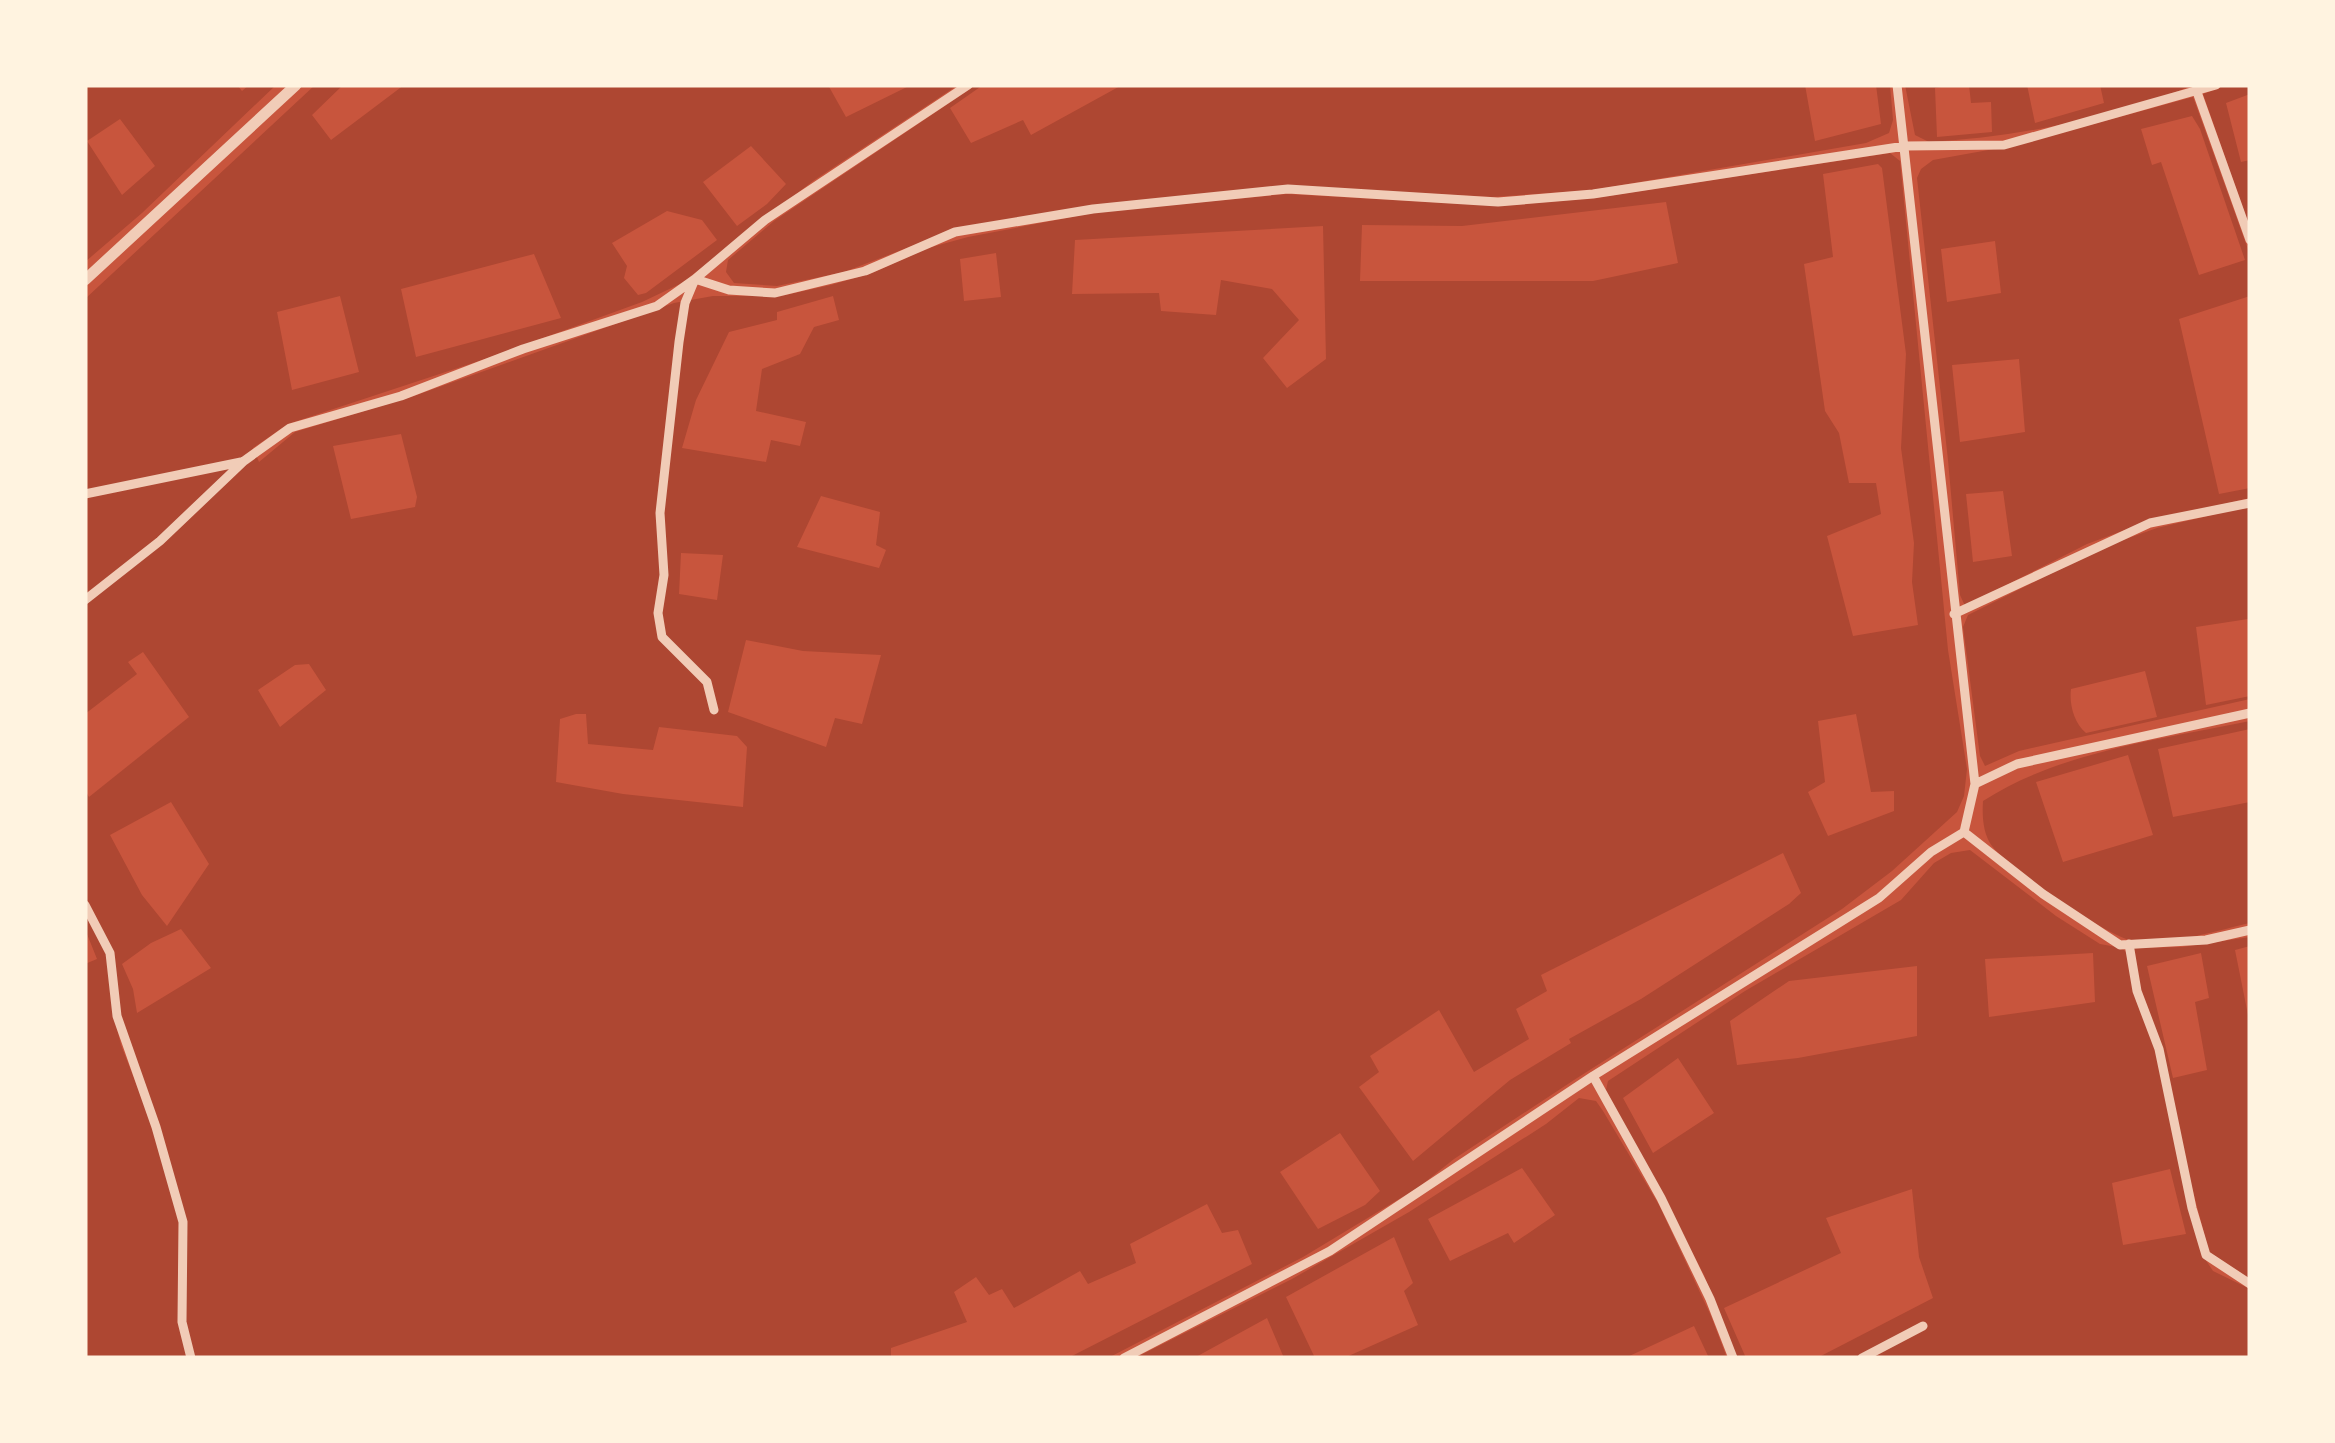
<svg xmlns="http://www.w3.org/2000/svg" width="2335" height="1443" font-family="Mulish,sans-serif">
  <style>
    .green { fill: #ae4732; fill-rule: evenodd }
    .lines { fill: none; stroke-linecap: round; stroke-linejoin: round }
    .minor { stroke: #f1ccb7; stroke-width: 9 }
    .tertiary { stroke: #f1ccb7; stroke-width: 11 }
  </style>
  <rect width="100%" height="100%" fill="#c8553d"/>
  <!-- green -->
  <path class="green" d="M 85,85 L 237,85 L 242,91 L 249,85 L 276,85 L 142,213 L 85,262 ZM 120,119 L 155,166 L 122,195 L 87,141 Z
    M 315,85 L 343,85 L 312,115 L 331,140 L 404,85 L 828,85 L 846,117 L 911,85 L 958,85 L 813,181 L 682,283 L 642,302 L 485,359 L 288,424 L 253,448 L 259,462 L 295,432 L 414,396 L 674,303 L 713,296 L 781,296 L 831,285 L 872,273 L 928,248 L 968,237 L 1098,212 L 1287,194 L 1500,206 L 1595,198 L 1890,153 L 1900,161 L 1948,650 L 1967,769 L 1964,796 L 1957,812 L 1892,871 L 1842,909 L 1574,1080 L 1454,1159 L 1419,1187 L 1303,1257 L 1108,1358 L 1068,1358 L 1252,1264 L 1238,1230 L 1222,1233 L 1207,1204 L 1130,1244 L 1136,1263 L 1088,1284 L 1080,1271 L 1014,1308 L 1002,1289 L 989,1295 L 976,1277 L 954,1292 L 967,1322 L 891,1348 L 891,1358 L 194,1358 L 184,1312 L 186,1220 L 119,1013 L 112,953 L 85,899 L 85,790 L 89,797 L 189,717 L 143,652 L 128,662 L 137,674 L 85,714 L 85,299 ZM 751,146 L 786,184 L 767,204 L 737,226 L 703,182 ZM 1878,164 L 1882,168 L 1906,354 L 1901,448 L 1914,543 L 1912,582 L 1918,625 L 1853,636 L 1827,536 L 1881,514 L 1876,483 L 1849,483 L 1839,433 L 1825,411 L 1804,264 L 1833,257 L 1823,174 ZM 1666,202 L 1678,263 L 1593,281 L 1360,281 L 1362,225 L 1462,226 ZM 667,211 L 702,220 L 717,240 L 646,293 L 638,295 L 624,278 L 627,266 L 612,243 ZM 1323,226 L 1326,359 L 1287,388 L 1263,358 L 1299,320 L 1272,289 L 1221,280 L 1216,315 L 1161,311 L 1159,293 L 1072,294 L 1075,240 ZM 996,253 L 1001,297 L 964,301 L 960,259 ZM 534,254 L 561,318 L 416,357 L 401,289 ZM 340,296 L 359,372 L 292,390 L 277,312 ZM 833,296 L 839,320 L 814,327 L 800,354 L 762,369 L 756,411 L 806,422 L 800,446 L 771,440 L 766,462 L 682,448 L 696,400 L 729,332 L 777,320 L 777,312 ZM 401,434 L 417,497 L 415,507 L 351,519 L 333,446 ZM 821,496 L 880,512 L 876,545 L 886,550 L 879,568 L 797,547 ZM 681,553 L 723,555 L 717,600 L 679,594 ZM 746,640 L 803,651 L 881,655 L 862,724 L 835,718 L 826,747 L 728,712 ZM 309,664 L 326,690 L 280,727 L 258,690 L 295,665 ZM 576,714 L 586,714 L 588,744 L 653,750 L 659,727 L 737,736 L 747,747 L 743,807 L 623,794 L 556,782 L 560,719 ZM 1856,714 L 1871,792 L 1894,791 L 1894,811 L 1828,836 L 1808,792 L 1825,782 L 1818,721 ZM 171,802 L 209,864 L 167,926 L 142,895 L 110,835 ZM 1783,853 L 1801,893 L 1789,904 L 1641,999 L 1569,1039 L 1571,1043 L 1510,1080 L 1413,1161 L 1359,1087 L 1379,1072 L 1370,1056 L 1439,1010 L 1474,1072 L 1529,1039 L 1516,1009 L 1547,991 L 1541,975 ZM 181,929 L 211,968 L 137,1013 L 133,989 L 122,964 L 151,943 ZM 1340,1133 L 1380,1191 L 1365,1205 L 1318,1229 L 1280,1172 Z
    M 976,85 L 983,85 L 950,108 L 971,143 L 1023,120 L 1031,135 L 1122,85 L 1805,85 L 1815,141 L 1881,124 L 1876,85 L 1890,85 L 1893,120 L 1889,133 L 1866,143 L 1593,190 L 1492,197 L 1287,186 L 959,228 L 844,272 L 777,286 L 734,283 L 726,272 L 728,260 L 774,221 Z
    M 1905,85 L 1954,85 L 1935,88 L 1937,137 L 1992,132 L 1991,102 L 1971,103 L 1969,85 L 2027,85 L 2035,123 L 2104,103 L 2100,85 L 2194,85 C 2110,118 2019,137 1929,142 L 1915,135 Z
    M 2227,85 L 2250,85 L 2250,94 L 2226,103 L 2241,162 L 2250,160 L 2250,228 L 2203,94 Z
    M 2193,97 L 2250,255 L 2250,296 L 2179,319 L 2219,494 L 2250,488 L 2250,498 L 2149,521 L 2087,544 L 1965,606 L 1960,595 L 1948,460 L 1917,178 L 1921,169 L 1933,160 L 2016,145 ZM 2192,116 L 2200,129 L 2245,260 L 2199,275 L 2161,162 L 2152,165 L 2141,129 ZM 1995,241 L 2001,293 L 1947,302 L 1941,249 ZM 2019,359 L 2025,432 L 1960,442 L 1952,365 ZM 2003,491 L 2012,556 L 1973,562 L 1966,494 Z
    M 2250,506 L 2250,626 L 2248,619 L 2196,627 L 2206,705 L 2250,696 L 2250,699 L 2019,751 L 1985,766 L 1980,756 L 1963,627 L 1968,615 L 2106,546 L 2157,528 ZM 2145,671 L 2157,717 L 2086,733 C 2074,723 2069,704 2071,689 Z
    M 2250,721 L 2250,729 L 2158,749 L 2173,817 L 2250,802 L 2250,923 C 2214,931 2171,946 2134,941 C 2108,938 2009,868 1992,846 C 1983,834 1982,816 1983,801 C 2058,752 2163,739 2250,721 ZM 2128,755 L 2153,835 L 2063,862 L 2036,782 Z
    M 1970,850 L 2056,916 L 2100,944 L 2122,948 L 2127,953 L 2156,1050 L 2203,1256 L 2213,1271 L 2250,1289 L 2250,1358 L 1817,1358 L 1933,1298 L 1919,1257 L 1912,1189 L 1826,1218 L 1841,1253 L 1724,1308 L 1746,1358 L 1736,1358 L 1704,1275 L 1606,1090 L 1608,1081 L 1745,991 L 1901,900 L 1934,863 L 1951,853 ZM 2093,953 L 2095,1002 L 1989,1017 L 1985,959 ZM 1917,966 L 1917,1036 L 1798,1058 L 1737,1065 L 1730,1021 L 1789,981 ZM 1678,1058 L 1714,1113 L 1653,1153 L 1623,1098 ZM 2170,1169 L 2186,1234 L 2123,1245 L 2112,1183 Z
    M 85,910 L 107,954 L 113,1013 L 121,1045 L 153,1127 L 181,1223 L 188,1358 L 85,1358 L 85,964 L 97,959 L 85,929 Z
    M 2250,937 L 2250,946 L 2235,950 L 2250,1025 L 2250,1279 L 2209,1252 L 2139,987 L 2134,948 L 2182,947 ZM 2201,953 L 2209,998 L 2195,1002 L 2207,1070 L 2173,1078 L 2147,966 Z
    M 1579,1098 L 1596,1101 L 1603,1111 L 1659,1205 L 1711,1316 L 1727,1358 L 1709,1358 L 1694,1326 L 1625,1358 L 1344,1358 L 1418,1325 L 1404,1291 L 1413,1283 L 1394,1237 L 1286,1297 L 1315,1358 L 1284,1358 L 1267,1318 L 1194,1358 L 1135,1358 L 1292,1279 L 1409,1212 L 1546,1124 ZM 1522,1168 L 1555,1215 L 1514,1243 L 1508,1233 L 1450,1261 L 1428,1219 Z"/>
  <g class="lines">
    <!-- minor -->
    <path class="minor" d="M 1897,85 L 1975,784 L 1964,832
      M 2197,92 L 2250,240
      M 85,494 L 241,462
      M 85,600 L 160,541 L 244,461 L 290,428 L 401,396 L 523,349 L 657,306 L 695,279 L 765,220 L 968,85
      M 1954,614 L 2150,523 L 2250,503
      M 714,710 L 707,682 L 662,637 L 658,613 L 664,575 L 660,513 L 679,342 L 685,303 L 695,279 L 729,290 L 775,293 L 865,271 L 955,232 L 1093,209 L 1288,189 L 1498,202 L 1593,194 L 1905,146 L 2004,145 L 2216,85
      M 1975,784 L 2017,764 L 2250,713
      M 85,905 L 110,953 L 117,1016 L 156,1127 L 183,1222 L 182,1322 L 191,1358
      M 2129,944 L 2137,991 L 2159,1049 L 2192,1208 L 2206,1255 L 2250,1284
      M 1593,1076 L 1661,1198 L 1710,1299 L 1733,1358
      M 1124,1358 L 1330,1251 L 1593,1076 L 1879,898 L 1931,852 L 1964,832 L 2043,894 L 2120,945 L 2206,940 L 2250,930
      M 1862,1358 L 1923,1326"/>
    <!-- tertiary -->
    <path class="tertiary" d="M 85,280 L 296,85"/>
  </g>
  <!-- border -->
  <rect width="2335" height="1443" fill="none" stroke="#fff3e0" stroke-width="175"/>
</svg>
